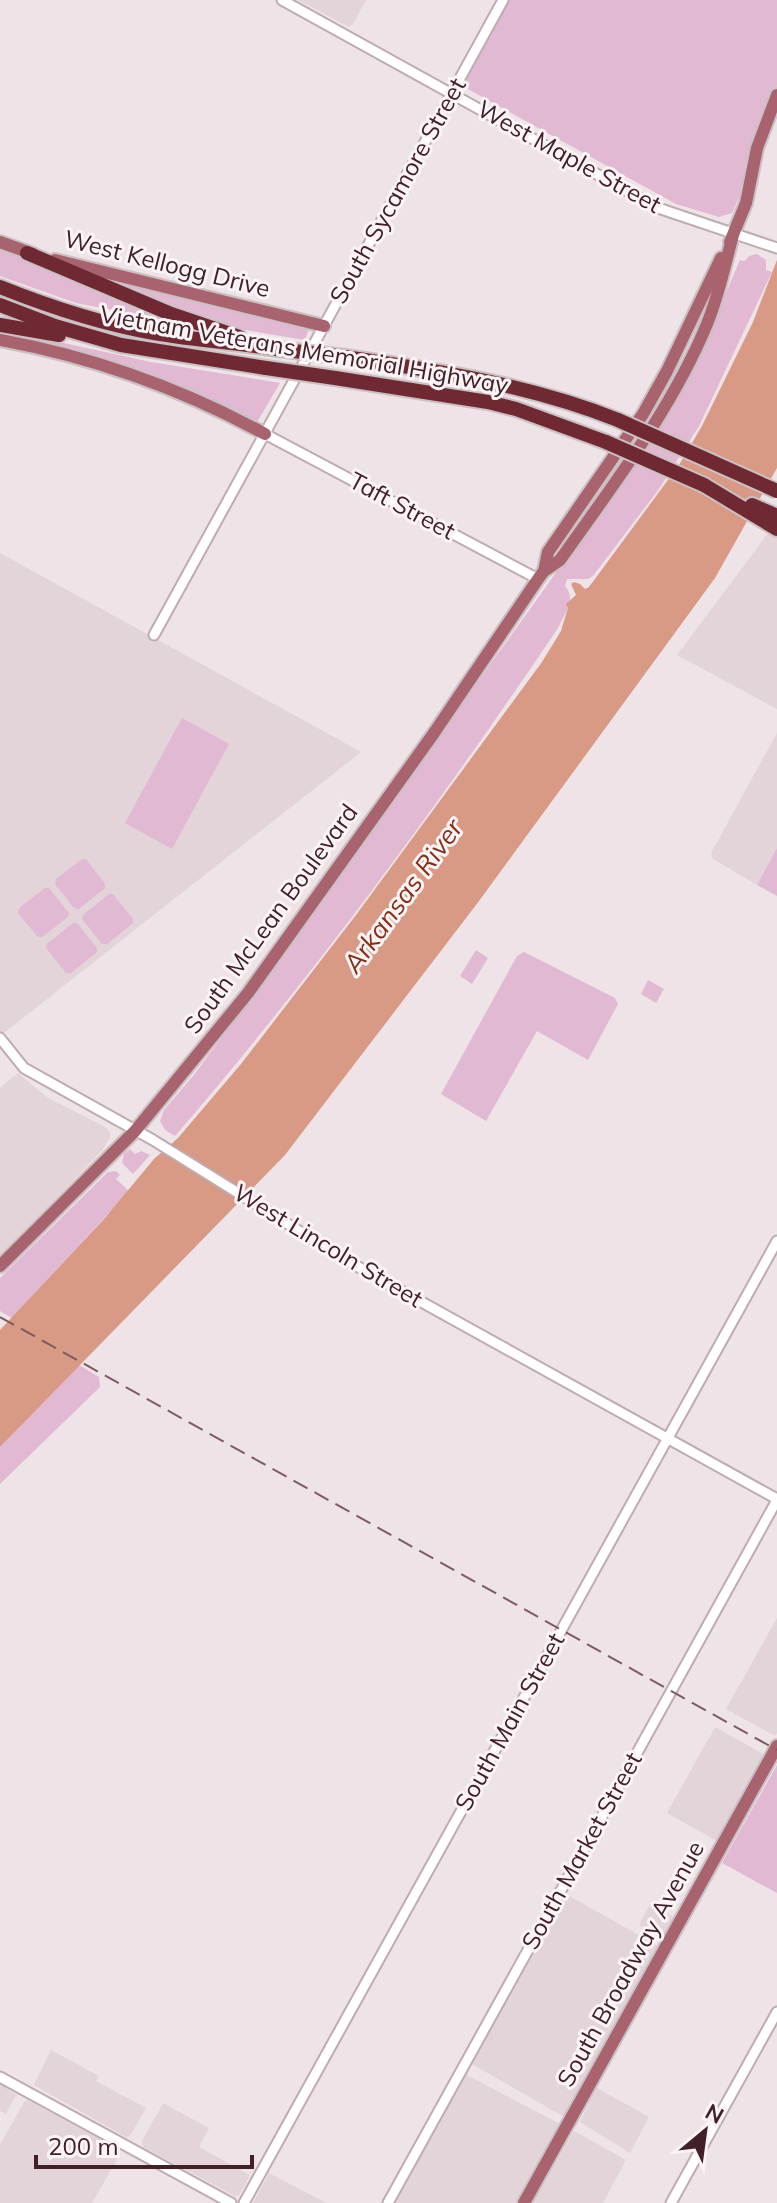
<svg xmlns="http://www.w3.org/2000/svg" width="777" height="2203" font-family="Mulish,sans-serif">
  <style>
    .built { fill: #e2d4d9 }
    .green { fill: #e1b9d3 }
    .water { fill: #d89985 }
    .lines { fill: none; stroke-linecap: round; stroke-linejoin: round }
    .minor-casing { stroke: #beacb1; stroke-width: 13 }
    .major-casing { stroke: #cac1c3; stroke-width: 16 }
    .highway-casing { stroke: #cac1c3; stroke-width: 18 }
    .minor { stroke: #fff; stroke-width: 9 }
    .major { stroke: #a8636f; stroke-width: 12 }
    .highway { stroke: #702932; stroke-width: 14 }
    .rail { stroke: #7d5b61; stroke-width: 2; stroke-dasharray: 16 8; stroke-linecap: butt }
    .highway-bridge-casing { stroke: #cac1c3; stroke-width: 18; stroke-linecap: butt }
    .highway-bridge { stroke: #702932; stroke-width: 14 }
    .labels { text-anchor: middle; stroke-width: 6; stroke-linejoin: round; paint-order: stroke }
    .street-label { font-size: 24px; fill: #412027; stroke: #faf4f6 }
    .water-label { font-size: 26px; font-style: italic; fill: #842f14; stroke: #faf4f6 }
  </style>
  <rect width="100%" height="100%" fill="#eee3e7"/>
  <!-- built -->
  <path class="built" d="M 298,0 L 366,0 L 353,24 L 349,27 Z
    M 769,532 L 777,537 L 777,709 L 677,655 Z
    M 0,553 L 361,752 L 0,1036 Z
    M 777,733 L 777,848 L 757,885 L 713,859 L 711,853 Z
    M 18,1073 L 48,1098 L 105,1127 L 110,1132 L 110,1138 L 103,1149 L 0,1257 L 0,1088 Z
    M 777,1618 L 777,1733 L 775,1736 L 726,1709 Z
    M 715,1727 L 765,1755 L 717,1841 L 667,1813 Z
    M 566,1894 L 658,1946 L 567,2114 L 561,2115 L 470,2063 L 562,1896 Z
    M 650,1904 L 674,1917 L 664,1935 L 660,1936 L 639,1925 Z
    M 51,2050 L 99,2076 L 96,2081 L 146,2108 L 130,2136 L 126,2137 L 34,2085 Z
    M 465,2074 L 558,2123 L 560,2130 L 518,2203 L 393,2203 Z
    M 0,2084 L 16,2095 L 6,2114 L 0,2111 Z
    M 597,2088 L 649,2117 L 630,2153 L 580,2122 Z
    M 27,2100 L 119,2149 L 119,2156 L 92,2203 L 0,2203 L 0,2145 L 24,2102 Z
    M 163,2103 L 209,2128 L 199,2147 L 250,2175 L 239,2195 L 235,2196 L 143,2147 L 142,2141 Z
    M 574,2131 L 626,2160 L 603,2203 L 533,2203 Z
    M 269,2173 L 326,2203 L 253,2203 Z"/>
  <!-- green -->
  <path class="green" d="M 509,0 L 777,0 L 777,86 L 758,133 L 746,182 L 732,213 L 719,217 L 676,204 L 466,88 L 465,84 L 467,76 Z
    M 0,249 L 171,318 L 170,321 L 76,303 L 0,276 Z
    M 757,254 L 766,260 L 766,270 L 772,272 L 699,426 L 659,489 L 593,576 L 588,579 L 567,579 L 565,586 C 577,600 565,612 558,628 C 440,803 313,976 175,1136 L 165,1130 L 160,1121 L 164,1110 L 193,1076 L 258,989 L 621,482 L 712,325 L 740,260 L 745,261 L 749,256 Z
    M 90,273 L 305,327 L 308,331 L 305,340 L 228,327 L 184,313 Z
    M 0,329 L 151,362 L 280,383 L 256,424 L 225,408 L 0,336 Z
    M 182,718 L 229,744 L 172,849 L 125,823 Z
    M 777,848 L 777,896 L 757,885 Z
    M 82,859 L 86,859 L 105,884 L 105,888 L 79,909 L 74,908 L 55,884 L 56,879 Z
    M 45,888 L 49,888 L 69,913 L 68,917 L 42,937 L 38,937 L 18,913 L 19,908 Z
    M 109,894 L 113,894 L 133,919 L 133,923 L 107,944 L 102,944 L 82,919 L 83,915 Z
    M 73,923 L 77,923 L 97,948 L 97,952 L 71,973 L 66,973 L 46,948 L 47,944 Z
    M 476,950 L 488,958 L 472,984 L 460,976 Z
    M 524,952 L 615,998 L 618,1004 L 588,1060 L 537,1031 L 486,1121 L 441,1094 L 517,956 Z
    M 648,980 L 664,989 L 656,1003 L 641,994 Z
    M 130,1149 L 135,1154 L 141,1151 L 150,1155 L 133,1174 L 122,1163 L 124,1154 Z
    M 116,1171 L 120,1175 L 116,1179 L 129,1191 L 12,1318 L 0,1311 L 0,1278 L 108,1172 Z
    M 79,1365 L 99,1377 L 100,1387 L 0,1484 L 0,1447 Z
    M 777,1765 L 777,1893 L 722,1863 Z"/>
  <!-- water -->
  <path class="water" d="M 777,260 L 777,468 L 715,578 L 479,901 L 285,1155 L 0,1447 L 0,1330 L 104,1219 L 154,1159 L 178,1138 L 241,1064 L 356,915 L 542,662 L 561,631 L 568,608 L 566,604 L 576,595 L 571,584 L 574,582 L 580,584 L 585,589 L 589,587 L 679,465 L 702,426 L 753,322 Z"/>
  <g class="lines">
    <!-- minor casing -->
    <g class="minor-casing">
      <path id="minor" d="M 282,0 L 658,208 L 777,248
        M 265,434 L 538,579
        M 154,635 L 503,0
        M 0,1038 L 24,1068 L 153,1140 L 344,1259 L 777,1499
        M 0,2077 L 231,2203
        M 244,2203 L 777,1241
        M 388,2203 L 777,1500
        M 671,2203 L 777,2012"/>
    </g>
    <!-- major casing -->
    <g class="major-casing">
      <path id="major" d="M 0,242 L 33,254
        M 730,242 L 746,203 L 757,148 L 777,95
        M 55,260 L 324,326
        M 0,340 C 93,357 182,389 265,434
        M 544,571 L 548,552 L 643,414 L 667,371 L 721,258
        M 0,1266 L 135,1131 L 248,993 L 434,733 L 538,579 L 544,571 L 560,560 C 613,485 672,409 707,324 C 719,295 725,264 733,235
        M 524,2203 L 777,1746"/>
    </g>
    <!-- highway casing -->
    <g class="highway-casing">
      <path id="highway" d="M 27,253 L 171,314 L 239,337
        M 0,287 C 50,307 101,324 154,333 C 195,340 236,343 277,349
        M 0,305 L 55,326 L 121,345 L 266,368
        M 0,325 L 59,335
        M 345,357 C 439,371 530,385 618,420
        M 335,378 L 488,402 L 516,409 L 606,442
        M 704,485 L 777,529
        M 752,505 L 777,516"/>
    </g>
    <!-- minor -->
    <use href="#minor" class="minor"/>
    <!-- major -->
    <use href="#major" class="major"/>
    <!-- highway -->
    <use href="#highway" class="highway"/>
    <!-- rail -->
    <path class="rail" d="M 0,1317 L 777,1750"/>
    <!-- highway-bridge casing -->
    <g class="highway-bridge-casing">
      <path id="highway-bridge" d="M 277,349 L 345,357
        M 266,368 L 335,378
        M 618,420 L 777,491
        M 606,442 L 704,485"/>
    </g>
    <!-- highway-bridge -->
    <use href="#highway-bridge" class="highway-bridge"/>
  </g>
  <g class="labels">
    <!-- street labels -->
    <g class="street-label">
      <text transform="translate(569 157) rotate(29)" y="8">West Maple Street</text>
      <text transform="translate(398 191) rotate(-61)" y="8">South Sycamore Street</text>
      <text transform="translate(167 264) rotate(14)" y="8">West Kellogg Drive</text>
      <text transform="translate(304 350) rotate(10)" y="8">Vietnam Veterans Memorial Highway</text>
      <text transform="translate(402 506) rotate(28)" y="8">Taft Street</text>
      <text transform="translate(271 919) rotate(-54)" y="8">South McLean Boulevard</text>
      <text transform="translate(328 1246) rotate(31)" y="8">West Lincoln Street</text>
      <text transform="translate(510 1722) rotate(-61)" y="8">South Main Street</text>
      <text transform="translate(582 1851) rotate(-61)" y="8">South Market Street</text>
      <text transform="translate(631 1964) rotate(-61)" y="8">South Broadway Avenue</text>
    </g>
    <!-- water labels -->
    <g class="water-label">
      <text transform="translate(403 896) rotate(-54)" y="9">Arkansas River</text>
    </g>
  </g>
  <!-- north arrow -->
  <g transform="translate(705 2131) rotate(29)" stroke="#faf4f6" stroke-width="6" paint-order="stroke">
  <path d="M0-6L14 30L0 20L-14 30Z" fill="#412027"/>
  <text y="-12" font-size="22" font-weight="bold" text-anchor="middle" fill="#412027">N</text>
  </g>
  <!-- scale -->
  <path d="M36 2155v12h216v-12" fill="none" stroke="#412027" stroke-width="4"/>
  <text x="48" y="2155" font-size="24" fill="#412027" stroke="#faf4f6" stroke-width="6" paint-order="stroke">200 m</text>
</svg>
